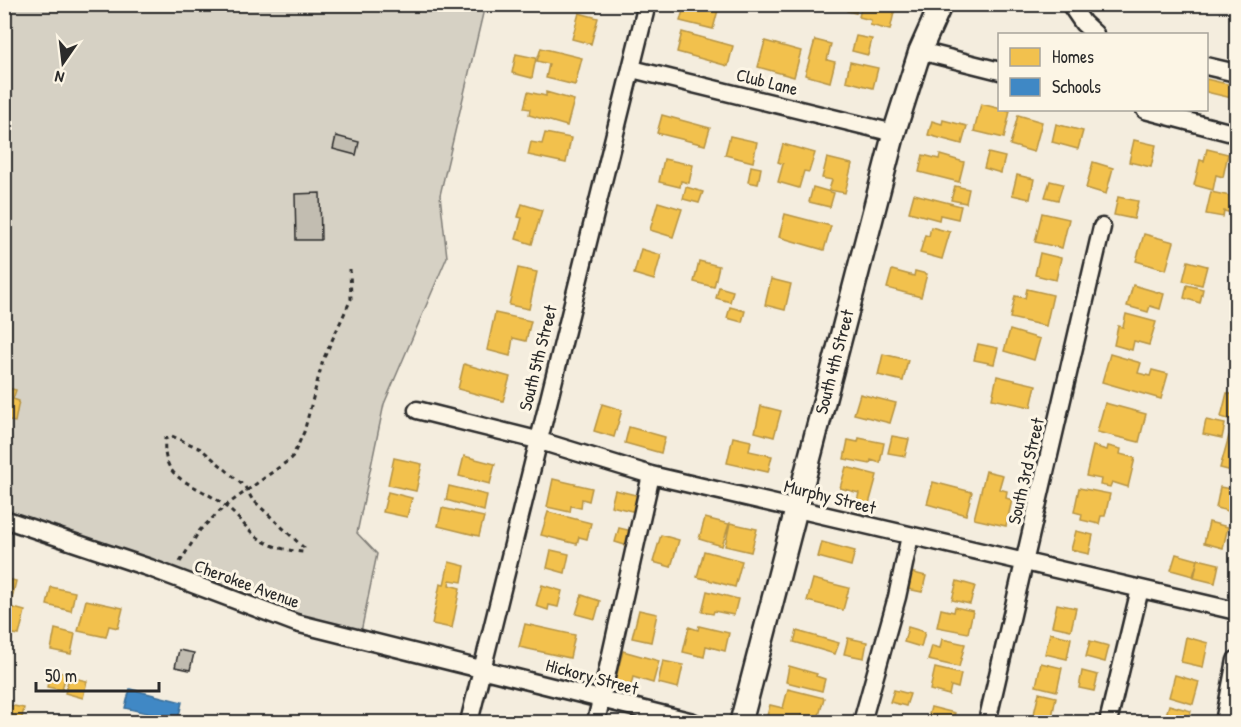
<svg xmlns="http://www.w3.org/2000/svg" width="1241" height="727" font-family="'Patrick Hand',sans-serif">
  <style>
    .grass { fill: #d6d1c4; stroke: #807e78; stroke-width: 1.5 }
    .homes { fill: #f2c14e; stroke: #b69444; stroke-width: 1.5 }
    .schools { fill: #3f88c5; stroke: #396c97; stroke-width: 1.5 }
    .building { fill: #c2bdb1; stroke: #2b2b2b; stroke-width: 1.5 }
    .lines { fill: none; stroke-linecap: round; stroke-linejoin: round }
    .minor-casing { stroke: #2b2b2b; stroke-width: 21 }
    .major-casing { stroke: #2b2b2b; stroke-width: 26 }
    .path { stroke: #2b2b2b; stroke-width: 3; stroke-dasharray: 4.5 4.5; stroke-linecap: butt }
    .minor { stroke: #fcf5e5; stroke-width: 16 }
    .major { stroke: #fcf5e5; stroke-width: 21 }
    .labels { text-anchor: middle; stroke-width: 6; stroke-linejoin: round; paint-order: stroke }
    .street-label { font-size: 18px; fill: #2b2b2b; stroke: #fcf5e5 }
  </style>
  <rect width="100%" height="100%" fill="#f4edde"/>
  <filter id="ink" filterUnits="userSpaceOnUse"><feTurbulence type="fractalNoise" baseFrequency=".0167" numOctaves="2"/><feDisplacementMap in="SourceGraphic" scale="12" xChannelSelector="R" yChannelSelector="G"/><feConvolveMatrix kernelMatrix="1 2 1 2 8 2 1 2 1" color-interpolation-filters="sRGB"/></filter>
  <g filter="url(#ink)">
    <!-- grass -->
    <path class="grass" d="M 4,5 L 485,5 L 440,195 L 447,257 L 384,404 L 357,533 L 377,554 L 361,632 L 276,608 L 5,514 Z"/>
    <!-- homes -->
    <path class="homes" d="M 685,4 L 706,4 L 706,7 L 718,10 L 713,29 L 680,21 Z
      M 849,4 L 858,4 L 856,13 L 847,11 Z
      M 862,4 L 874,7 L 896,4 L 890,30 L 870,25 L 871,20 L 859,17 Z
      M 579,13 L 598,18 L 591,44 L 572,39 Z
      M 682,32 L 733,46 L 728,66 L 677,52 Z
      M 856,36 L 872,39 L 868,55 L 852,51 Z
      M 815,40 L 831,44 L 827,60 L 835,62 L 830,82 L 805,75 Z
      M 765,41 L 801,51 L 794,77 L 758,67 Z
      M 541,48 L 582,58 L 575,85 L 546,78 L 549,64 L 537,61 Z
      M 516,54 L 536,58 L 532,78 L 512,73 Z
      M 850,62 L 878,68 L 873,88 L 846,81 Z
      M 1206,79 L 1236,86 L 1236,99 L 1206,92 Z
      M 528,92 L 546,96 L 546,92 L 574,100 L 567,126 L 529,115 L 530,109 L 524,108 Z
      M 981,104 L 1010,111 L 1004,138 L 974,131 Z
      M 662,115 L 710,128 L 705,145 L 657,133 Z
      M 1018,115 L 1042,122 L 1034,152 L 1010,145 Z
      M 943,120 L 967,126 L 962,144 L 928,135 L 932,121 L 942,124 Z
      M 1056,124 L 1083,131 L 1078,149 L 1052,142 Z
      M 545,133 L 571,138 L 566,163 L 528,155 L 531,142 L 542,144 Z
      M 730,136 L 757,142 L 753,162 L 725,155 Z
      M 1134,140 L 1156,145 L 1151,167 L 1129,162 Z
      M 783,144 L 815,153 L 809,172 L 804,171 L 799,188 L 778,182 L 783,164 L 778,162 Z
      M 1207,149 L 1228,154 L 1223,177 L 1216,175 L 1213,190 L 1194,185 L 1200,160 L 1204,161 Z
      M 988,153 L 1005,157 L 1001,173 L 984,168 Z
      M 923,155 L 939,159 L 940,155 L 964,162 L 959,182 L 919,172 Z
      M 827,158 L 852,164 L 845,193 L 829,190 L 832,180 L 822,178 Z
      M 664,159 L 693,165 L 689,183 L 681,181 L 680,187 L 659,182 Z
      M 1093,162 L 1113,168 L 1106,194 L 1086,188 Z
      M 751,166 L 761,168 L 758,184 L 748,182 Z
      M 1017,175 L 1034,179 L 1030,199 L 1012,195 Z
      M 1050,181 L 1063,184 L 1058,200 L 1045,197 Z
      M 955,186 L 969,189 L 966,203 L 951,200 Z
      M 686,187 L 703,192 L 699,203 L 683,199 Z
      M 813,187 L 834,193 L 830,207 L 809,202 Z
      M 1211,192 L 1235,197 L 1232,213 L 1224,211 L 1223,217 L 1206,214 Z
      M 914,194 L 961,206 L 958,219 L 940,215 L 939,220 L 909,212 Z
      M 1118,197 L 1138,201 L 1134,219 L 1114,215 Z
      M 658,202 L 682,209 L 673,237 L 650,230 Z
      M 522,204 L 542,210 L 532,244 L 516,239 L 522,218 L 518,217 Z
      M 1042,213 L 1069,219 L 1062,248 L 1035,242 Z
      M 785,214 L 831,226 L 824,250 L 779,237 Z
      M 931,227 L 950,232 L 942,259 L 920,253 L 925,235 L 929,236 Z
      M 1144,234 L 1174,242 L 1166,270 L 1136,261 Z
      M 641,249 L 661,255 L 654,280 L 634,274 Z
      M 1040,253 L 1061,258 L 1056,280 L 1035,275 Z
      M 699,261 L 719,266 L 714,287 L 694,282 Z
      M 1188,261 L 1207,266 L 1202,285 L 1183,281 Z
      M 518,268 L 537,272 L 529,309 L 509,305 Z
      M 892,270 L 914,276 L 915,271 L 927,274 L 921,297 L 887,288 Z
      M 771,279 L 791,284 L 785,310 L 765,305 Z
      M 1133,285 L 1164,294 L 1160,309 L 1150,306 L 1148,312 L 1127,306 Z
      M 1187,285 L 1203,289 L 1200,303 L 1184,298 Z
      M 719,287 L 733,291 L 730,302 L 716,298 Z
      M 1027,289 L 1053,295 L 1046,326 L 1010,318 L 1015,296 L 1025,298 Z
      M 730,307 L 745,311 L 742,322 L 727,318 Z
      M 495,313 L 531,321 L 526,341 L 513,338 L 510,356 L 487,350 Z
      M 1126,314 L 1156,322 L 1149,345 L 1134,341 L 1132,350 L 1114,345 L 1118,326 L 1123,327 Z
      M 1010,330 L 1040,339 L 1034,360 L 1004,351 Z
      M 978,344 L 998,348 L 994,364 L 974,360 Z
      M 883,354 L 908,360 L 903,381 L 878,375 Z
      M 1110,354 L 1141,363 L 1138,373 L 1150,376 L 1152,370 L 1168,374 L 1161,399 L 1102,382 Z
      M 464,364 L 510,377 L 503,401 L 458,389 Z
      M 997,376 L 1036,385 L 1031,407 L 992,399 Z
      M 4,387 L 16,390 L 13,399 L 19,401 L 15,422 L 4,420 Z
      M 1236,387 L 1236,421 L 1221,417 L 1227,393 L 1234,395 Z
      M 860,394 L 896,403 L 890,423 L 854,414 Z
      M 1105,403 L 1146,414 L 1139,442 L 1097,432 Z
      M 602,404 L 622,410 L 614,437 L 594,431 Z
      M 761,406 L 781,411 L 774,437 L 755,432 Z
      M 1206,420 L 1225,424 L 1222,438 L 1203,434 Z
      M 629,427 L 665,437 L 661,453 L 625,443 Z
      M 892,436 L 909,439 L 905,456 L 888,453 Z
      M 1229,436 L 1236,438 L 1236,472 L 1220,468 Z
      M 733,437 L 751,441 L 749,451 L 772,456 L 768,472 L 727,463 Z
      M 859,438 L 884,443 L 880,463 L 871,460 L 870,464 L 844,459 L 848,440 L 858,442 Z
      M 1093,446 L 1107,450 L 1108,446 L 1121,449 L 1120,454 L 1135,458 L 1128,487 L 1112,482 L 1110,487 L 1100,485 L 1101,479 L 1086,476 Z
      M 464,456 L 495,464 L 490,484 L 459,476 Z
      M 394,458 L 422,464 L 416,491 L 388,485 Z
      M 846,467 L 877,475 L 869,504 L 857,501 L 859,493 L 840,488 Z
      M 986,471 L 1003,475 L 999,489 L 1007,491 L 1006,498 L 1012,500 L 1006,526 L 974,519 Z
      M 553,479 L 592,488 L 589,501 L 582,499 L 581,508 L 571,506 L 570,512 L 547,507 Z
      M 933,482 L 972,492 L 966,515 L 927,504 Z
      M 449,486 L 487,495 L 484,511 L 446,500 Z
      M 1220,487 L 1236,490 L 1236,513 L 1216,508 Z
      M 1079,488 L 1110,494 L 1105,516 L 1101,516 L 1099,524 L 1081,520 L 1082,514 L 1074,512 Z
      M 615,490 L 640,496 L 636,512 L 611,506 Z
      M 388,492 L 412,498 L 407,517 L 383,512 Z
      M 442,508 L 484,517 L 479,536 L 438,526 Z
      M 548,512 L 591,523 L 587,539 L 579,537 L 577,544 L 541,535 Z
      M 705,518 L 729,524 L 722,546 L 699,539 Z
      M 1209,522 L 1228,527 L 1223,548 L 1204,543 Z
      M 730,523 L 757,529 L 751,552 L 725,546 Z
      M 619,528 L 632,531 L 628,546 L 615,542 Z
      M 1076,531 L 1093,535 L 1089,554 L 1071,550 Z
      M 661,535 L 679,540 L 671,567 L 653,562 Z
      M 822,542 L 855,551 L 851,566 L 818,557 Z
      M 551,550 L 569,554 L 565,573 L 547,568 Z
      M 704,551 L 742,561 L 735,587 L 697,577 Z
      M 1176,554 L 1198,560 L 1193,576 L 1171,570 Z
      M 1198,559 L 1219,564 L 1215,583 L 1194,578 Z
      M 449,562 L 465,566 L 462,582 L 450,580 L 449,585 L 460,588 L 452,628 L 432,624 L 440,584 L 444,585 Z
      M 910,572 L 926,576 L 922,592 L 907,589 Z
      M 4,578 L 16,581 L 10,607 L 25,611 L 19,635 L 4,632 Z
      M 813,579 L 849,588 L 843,610 L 807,601 Z
      M 957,581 L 975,586 L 970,604 L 952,600 Z
      M 542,585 L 562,591 L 558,607 L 549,605 L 548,610 L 536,606 Z
      M 51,587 L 75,592 L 71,611 L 47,605 Z
      M 707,591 L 738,599 L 734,615 L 714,611 L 713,614 L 702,612 Z
      M 582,595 L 600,601 L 595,619 L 576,614 Z
      M 86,600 L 123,608 L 118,628 L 109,626 L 106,637 L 78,631 Z
      M 1057,604 L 1076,608 L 1071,630 L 1052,626 Z
      M 955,607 L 973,611 L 968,633 L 937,627 L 941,609 L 954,612 Z
      M 639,610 L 657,614 L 651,642 L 632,638 Z
      M 525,624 L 575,635 L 570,658 L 519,647 Z
      M 699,626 L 729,633 L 725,651 L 706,646 L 704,657 L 683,652 L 689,627 L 698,630 Z
      M 908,627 L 925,632 L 921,647 L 904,642 Z
      M 55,629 L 75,634 L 71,654 L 51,650 Z
      M 797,631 L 839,643 L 835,654 L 794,642 Z
      M 1050,633 L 1071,638 L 1067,659 L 1045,654 Z
      M 1186,637 L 1208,643 L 1203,667 L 1181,662 Z
      M 848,638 L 867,642 L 864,658 L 844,654 Z
      M 942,639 L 965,644 L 959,667 L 928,660 L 932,646 L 940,648 Z
      M 1090,641 L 1109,646 L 1105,662 L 1086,657 Z
      M 623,651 L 659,661 L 653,683 L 633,677 L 631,685 L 615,681 Z
      M 663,661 L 683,665 L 678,688 L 658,683 Z
      M 1041,663 L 1062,668 L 1057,691 L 1036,686 Z
      M 789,666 L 817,674 L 816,676 L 825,679 L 822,691 L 786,682 Z
      M 935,668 L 961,674 L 958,688 L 951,686 L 949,695 L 930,690 Z
      M 51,670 L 66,674 L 62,690 L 47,687 Z
      M 1082,671 L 1098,675 L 1094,691 L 1079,688 Z
      M 1175,675 L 1199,682 L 1193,704 L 1169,697 Z
      M 69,677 L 87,681 L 83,698 L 65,693 Z
      M 788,689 L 824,698 L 818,719 L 801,715 L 799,722 L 766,719 L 770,705 L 783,708 Z
      M 894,690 L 910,694 L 906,706 L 890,702 Z
      M 1039,693 L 1056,697 L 1051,722 L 1033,718 Z
      M 9,705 L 24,708 L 21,722 L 5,722 Z
      M 1169,705 L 1191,711 L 1188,722 L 1164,722 Z
      M 931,707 L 955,713 L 952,722 L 927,722 Z
      M 505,715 L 532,721 L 531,722 L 503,722 Z"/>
    <!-- schools -->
    <path class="schools" d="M 130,689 L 182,702 L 178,720 L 186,722 L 158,722 L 160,716 L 125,708 Z"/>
    <!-- building -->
    <path class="building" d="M 336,136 L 359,142 L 356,155 L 333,149 Z
      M 320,193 L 321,240 L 296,240 L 295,194 Z
      M 179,650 L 194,653 L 190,670 L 175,667 Z"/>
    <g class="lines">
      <!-- minor casing -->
      <g class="minor-casing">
        <path id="minor" d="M 1070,4 L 1083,23 L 1095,34
          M 920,51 L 1000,71
          M 1206,66 L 1236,73
          M 632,69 L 894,133
          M 1145,110 L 1236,134
          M 417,410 L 537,440 L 651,475 L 1236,611
          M 4,519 L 150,568 L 296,623 L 693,722
          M 469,722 L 647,4
          M 596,722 L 651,475
          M 862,722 L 897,597 L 910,536
          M 987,722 L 1102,227
          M 1108,722 L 1140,589
          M 1224,722 L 1236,660"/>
      </g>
      <!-- major casing -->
      <g class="major-casing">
        <g id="major">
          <path id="s1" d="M 741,722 L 894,133 L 920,51 L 941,4"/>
        </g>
      </g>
      <!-- path -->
      <path class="path" d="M 172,436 L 201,449 L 225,469 L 245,487 L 252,499 L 304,548 L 303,552 C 245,546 253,523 214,498 C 186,480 162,479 165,439 Z
        M 180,562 L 200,530 L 224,507 L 292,458 L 304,432 L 323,360 L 351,299 L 350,269"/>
      <!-- minor -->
      <use href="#minor" class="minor"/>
      <!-- major -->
      <use href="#major" class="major"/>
    </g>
  </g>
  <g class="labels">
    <!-- street labels -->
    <g class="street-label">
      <text transform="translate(767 82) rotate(14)" y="6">Club Lane</text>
      <text transform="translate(538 358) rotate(-76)" y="6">South 5th Street</text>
      <text dy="6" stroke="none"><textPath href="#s1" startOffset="372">South 4th Street</textPath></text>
      <text transform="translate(1026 471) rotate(-77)" y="6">South 3rd Street</text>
      <text transform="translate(830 497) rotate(14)" y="6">Murphy Street</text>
      <text transform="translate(247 584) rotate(20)" y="6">Cherokee Avenue</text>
      <text transform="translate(592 677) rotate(15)" y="6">Hickory Street</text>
    </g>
  </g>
  <!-- margin -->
  <rect width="1241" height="727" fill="none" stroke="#fcf5e5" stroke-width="24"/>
  <rect x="12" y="12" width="1217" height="703" fill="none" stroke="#2b2b2b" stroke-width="2" filter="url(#ink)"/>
  <!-- legend -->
  <rect x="998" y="33" width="210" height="78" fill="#fcf5e5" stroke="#a8a49b" stroke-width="1.5"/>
  <rect x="1010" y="48" width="30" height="18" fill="#f2c14e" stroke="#a8a49b" stroke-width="1.5"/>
  <text x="1052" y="63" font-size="18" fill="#2b2b2b">Homes</text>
  <rect x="1010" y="78" width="30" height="18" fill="#3f88c5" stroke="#a8a49b" stroke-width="1.5"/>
  <text x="1052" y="93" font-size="18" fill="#2b2b2b">Schools</text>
  <!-- north arrow -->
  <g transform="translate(63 63) rotate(194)" stroke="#fcf5e5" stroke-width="4.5" paint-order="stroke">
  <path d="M0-4.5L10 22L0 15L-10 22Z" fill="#2b2b2b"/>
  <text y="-9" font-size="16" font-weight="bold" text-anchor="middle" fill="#2b2b2b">N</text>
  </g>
  <!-- scale -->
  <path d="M36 682v9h123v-9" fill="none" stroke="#2b2b2b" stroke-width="3"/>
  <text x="45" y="682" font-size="18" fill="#2b2b2b" stroke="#fcf5e5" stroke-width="4.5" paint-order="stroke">50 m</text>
</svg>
